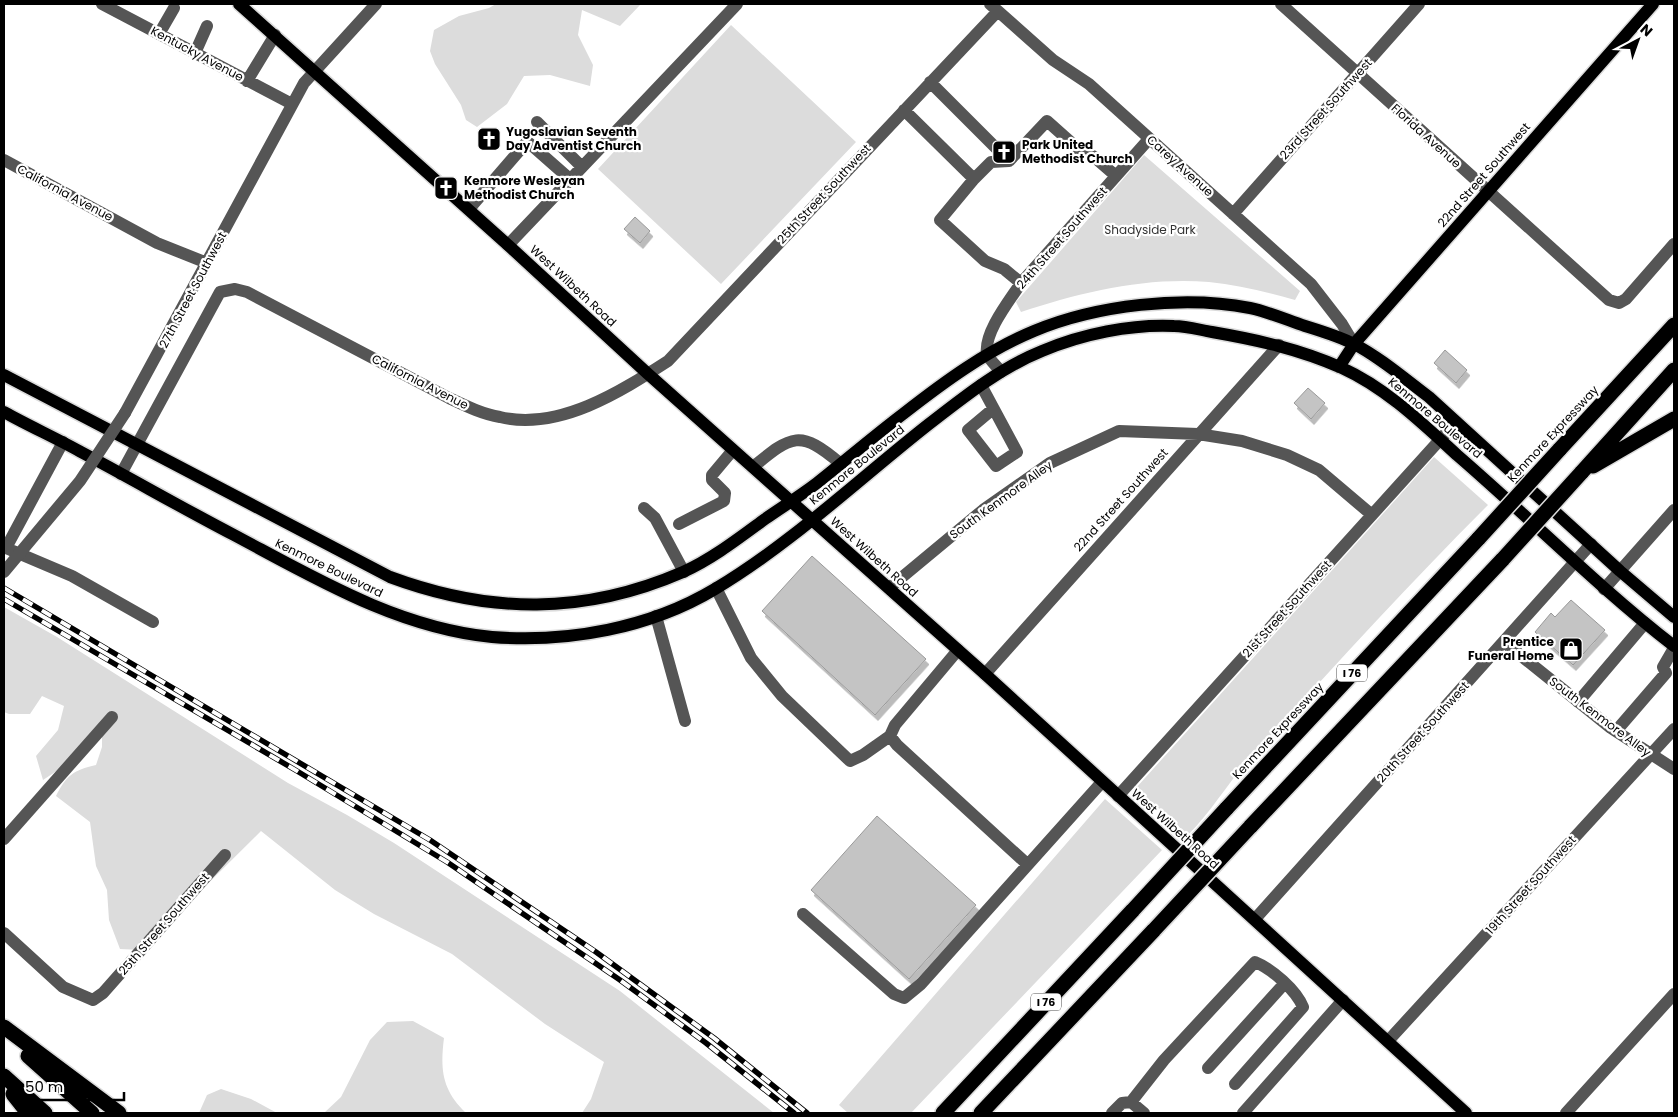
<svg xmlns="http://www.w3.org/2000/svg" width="1678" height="1117" font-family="Poppins,sans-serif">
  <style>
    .green { fill: #dcdcdc }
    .building { fill: #c4c4c4; stroke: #999; filter: url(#shadow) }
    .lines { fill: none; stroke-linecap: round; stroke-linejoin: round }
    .major-casing { stroke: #dbdbdb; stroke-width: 15 }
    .highway-casing { stroke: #dbdbdb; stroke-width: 18 }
    .minor { stroke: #555; stroke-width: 12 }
    .major { stroke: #000; stroke-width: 12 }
    .highway { stroke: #000; stroke-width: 15 }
    .rail-casing { stroke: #000; stroke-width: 5.5 }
    .rail { stroke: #fff; stroke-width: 4; stroke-dasharray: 11; stroke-linecap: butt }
    .highway-bridge-casing { stroke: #dbdbdb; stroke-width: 18; stroke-linecap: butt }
    .minor-bridge { stroke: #555; stroke-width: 12 }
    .highway-bridge { stroke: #000; stroke-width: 15 }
    .labels { text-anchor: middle; stroke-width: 4.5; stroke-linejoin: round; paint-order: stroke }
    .shield { fill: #fff; stroke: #4c4c4c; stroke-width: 1 }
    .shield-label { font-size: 11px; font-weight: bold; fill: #000 }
    .street-label { font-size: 12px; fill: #000; stroke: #fff }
    .poi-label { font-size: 12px; font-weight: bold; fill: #000; stroke: #fff; text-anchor: start }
    .park-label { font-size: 12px; fill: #333; stroke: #fff }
  </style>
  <defs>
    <filter id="shadow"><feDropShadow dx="3" dy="5.5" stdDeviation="0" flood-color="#0004"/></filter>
  </defs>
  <rect width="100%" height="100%" fill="#fff"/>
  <!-- green -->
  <path class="green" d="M 496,4 L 641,4 L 620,26 L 582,10 L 578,35 L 593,65 L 590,86 L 550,75 L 524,76 L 507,104 L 477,127 L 466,120 L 461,105 L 435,64 L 430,51 L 434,30 L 459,16 L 489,8 Z
    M 731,25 L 856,142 L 721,284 L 598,169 Z
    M 1144,155 L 1300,291 L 1295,300 C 1267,292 1238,285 1209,282 C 1144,277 1082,292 1021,312 L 1016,302 Z
    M 1434,457 L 1488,505 C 1407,586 1330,671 1252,756 C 1229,781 1212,811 1188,835 L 1136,788 Z
    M 4,607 L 57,637 L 288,783 L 347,815 L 394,843 L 620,991 L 774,1113 L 582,1113 L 591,1099 L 604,1062 L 545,1024 L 452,954 L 374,914 L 335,890 L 261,831 L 141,950 L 120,949 L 109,920 L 107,890 L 96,866 L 90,822 L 56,796 C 66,776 73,770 96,765 L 102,747 L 102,729 L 58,770 L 43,780 L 36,756 L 58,730 L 64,706 L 42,696 L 30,714 L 9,714 L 4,712 Z
    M 1105,799 L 1162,850 L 911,1113 L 848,1113 L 839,1105 Z
    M 413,1021 L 444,1038 C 440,1070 442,1090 466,1113 L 324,1113 L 341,1097 L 370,1040 L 387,1022 Z
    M 221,1089 L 251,1099 L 277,1113 L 199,1113 L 207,1095 Z"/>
  <!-- building -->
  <path class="building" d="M 635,217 L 650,231 L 640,243 L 624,229 Z
    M 1445,350 L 1467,370 L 1456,383 L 1434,363 Z
    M 1308,388 L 1325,403 L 1311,419 L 1294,403 Z
    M 812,556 L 926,659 L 875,715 L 762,611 Z
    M 1571,600 L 1605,630 L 1573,665 L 1535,632 L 1551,613 L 1555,617 Z
    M 877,816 L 976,905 L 909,979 L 811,890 Z"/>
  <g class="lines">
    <!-- major casing -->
    <g class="major-casing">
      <path id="major" d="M 239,4 L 508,245 L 647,373 L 985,674 L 1466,1113
        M 1339,367 L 1354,344 L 1653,4
        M 4,375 L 390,577 C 490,614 584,615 683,572 C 712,559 739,538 765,519 C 782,507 800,496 817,483 C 846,460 874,436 903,414 C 944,382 986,351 1034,331 C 1096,305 1184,295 1250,308 C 1269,312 1287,320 1305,326 C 1321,331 1338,336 1354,344 C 1381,358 1405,379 1429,397 L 1620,571 L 1674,617
        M 4,412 C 29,426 56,438 81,452 C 132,479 182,508 234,535 C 315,578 398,628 492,637 C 568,643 650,628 715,589 C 792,543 859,479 929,424 C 965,396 1000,368 1042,351 C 1082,334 1131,324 1174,326 C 1187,326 1200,330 1212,332 C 1258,340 1299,349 1342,368 C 1386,388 1422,423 1457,455 C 1530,518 1598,587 1674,646"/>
    </g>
    <!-- highway casing -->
    <g class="highway-casing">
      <path id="highway" d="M 1559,450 L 1674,325
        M 1593,466 L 1674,419
        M 1581,473 L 1674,370
        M 1226,809 L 1479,538
        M 1250,827 L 1503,559
        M 4,1027 L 119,1113
        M 28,1056 L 92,1113
        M 4,1076 L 45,1113
        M 13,1094 L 28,1113
        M 943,1113 L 1133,910
        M 981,1113 L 1154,930"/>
    </g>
    <!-- minor -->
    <path class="minor" d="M 102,4 L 292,104
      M 990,4 L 1053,60 L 1089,84 L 1311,284 L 1342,324 L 1354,344
      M 1281,4 L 1609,300 L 1619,303 L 1626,299 L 1674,244
      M 159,34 L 174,8
      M 195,53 L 207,26
      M 247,81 L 275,35
      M 930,82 L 1009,161 L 1047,121 L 1084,154 L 1093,156 L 1116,176
      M 904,110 L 974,179 L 940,220 L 985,261 L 1004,269 L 1021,283
      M 537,122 L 582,167
      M 4,160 L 157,243 L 207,263
      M 974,179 L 991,162 L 1009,161
      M 469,209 L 526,143 L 529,143 L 571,180
      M 1233,214 L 1419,4
      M 508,245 L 737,4
      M 1001,372 C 997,366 988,359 987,353 C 984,332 1010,300 1021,283 L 1149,139
      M 981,385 L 1017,452 L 996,466 L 968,430 L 993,409
      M 125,413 L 304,83 L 376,4
      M 63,442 L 6,548 L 72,576 L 153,622
      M 753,467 C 792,435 800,429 841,464
      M 121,474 L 220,292 L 235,289 L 247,292 L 449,398 C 466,406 482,414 500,417 C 559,431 620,392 668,361 L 998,11
      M 644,508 L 655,518 L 684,572
      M 679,524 L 724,501 L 725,493 L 712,480 L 712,475 L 733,450
      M 716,588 L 751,658 L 782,696 L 850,761 L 863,755 L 890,736
      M 889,588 L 983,510 L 1050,463 L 1119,431 L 1198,434 L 1242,441 L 1287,455 L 1319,470 L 1372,515
      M 1604,589 L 1674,510
      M 656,616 L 685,721
      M 1504,642 L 1611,728 L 1674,769
      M 958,650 L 895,725 L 890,736 L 897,745 L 1027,864
      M 985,674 L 1279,345
      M 1578,702 L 1645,623
      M 1616,731 L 1666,673 L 1663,667 L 1674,648
      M 1118,796 L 1456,422
      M 4,839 L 112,717
      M 803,914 L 894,994 L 904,998 L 921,984 L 1102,782
      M 1255,919 L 1591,544
      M 4,933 L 63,987 L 93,1000 L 103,993 L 225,855
      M 1388,1041 L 1674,729
      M 1208,1068 L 1284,984
      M 1131,1102 L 1164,1060 L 1255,962 C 1272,969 1296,990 1303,1007 L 1235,1084
      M 1112,1113 L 1122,1103 L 1131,1102 L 1144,1113
      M 1243,1113 L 1343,1000
      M 1566,1113 L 1674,994"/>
    <!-- major -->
    <use href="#major" class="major"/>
    <!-- highway -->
    <use href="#highway" class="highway"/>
    <!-- rail casing -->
    <g class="rail-casing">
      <path id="rail" d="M 4,588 L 430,840 L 596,952 L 714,1038 L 807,1113
        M 4,599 L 297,771 L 447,862 L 620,980 L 706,1043 L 794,1113"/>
    </g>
    <!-- rail -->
    <use href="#rail" class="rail"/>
    <!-- highway-bridge casing -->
    <g class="highway-bridge-casing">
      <path id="highway-bridge" d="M 1479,538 L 1559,450
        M 1503,559 L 1581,473
        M 1133,910 L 1226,809
        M 1154,930 L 1250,827"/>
    </g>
    <!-- minor-bridge -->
    <path class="minor-bridge" d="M 4,572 L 80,481 L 125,413"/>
    <!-- highway-bridge -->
    <use href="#highway-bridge" class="highway-bridge"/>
  </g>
  <!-- icons -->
  <defs>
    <g id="church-square" transform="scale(1.25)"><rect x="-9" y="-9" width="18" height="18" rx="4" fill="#000" stroke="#fff"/><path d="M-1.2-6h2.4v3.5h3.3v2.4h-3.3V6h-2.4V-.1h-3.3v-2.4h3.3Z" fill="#fff"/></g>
    <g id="shop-square" transform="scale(1.25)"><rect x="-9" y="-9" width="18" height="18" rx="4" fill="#000" stroke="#fff"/><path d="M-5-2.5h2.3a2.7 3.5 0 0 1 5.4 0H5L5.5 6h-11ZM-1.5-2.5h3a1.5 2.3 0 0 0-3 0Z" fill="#fff"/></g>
  </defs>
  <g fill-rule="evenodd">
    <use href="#church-square" x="489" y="139"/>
    <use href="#church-square" x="1004" y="152"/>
    <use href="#church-square" x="446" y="188"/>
    <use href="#shop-square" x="1571" y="649"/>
  </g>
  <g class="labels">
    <!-- shield labels -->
    <g class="shield">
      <rect x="1337" y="664.5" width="30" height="17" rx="4"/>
      <rect x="1031" y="993.5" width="30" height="17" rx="4"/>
    </g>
    <g class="shield-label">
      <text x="1352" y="677">I 76</text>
      <text x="1046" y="1006">I 76</text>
    </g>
    <!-- street labels -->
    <g class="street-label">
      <text transform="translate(197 54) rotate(28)" y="4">Kentucky Avenue</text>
      <text transform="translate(1326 109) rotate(-48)" y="4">23rd Street Southwest</text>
      <text transform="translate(1426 136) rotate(42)" y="4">Florida Avenue</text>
      <text transform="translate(1180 166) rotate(42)" y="4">Carey Avenue</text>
      <text transform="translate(1484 175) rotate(-49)" y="4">22nd Street Southwest</text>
      <text transform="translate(65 193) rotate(28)" y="4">California Avenue</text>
      <text transform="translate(824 194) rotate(-47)" y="4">25th Street Southwest</text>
      <text transform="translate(1062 238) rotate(-49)" y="4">24th Street Southwest</text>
      <text transform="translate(573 286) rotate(43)" y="4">West Wilbeth Road</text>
      <text transform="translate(193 290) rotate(-62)" y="4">27th Street Southwest</text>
      <text transform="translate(420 382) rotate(27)" y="4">California Avenue</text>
      <text transform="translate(1435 418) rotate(40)" y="4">Kenmore Boulevard</text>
      <text transform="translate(1553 434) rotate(-47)" y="4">Kenmore Expressway</text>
      <text transform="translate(857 465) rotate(-39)" y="4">Kenmore Boulevard</text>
      <text transform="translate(1001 500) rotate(-36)" y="4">South Kenmore Alley</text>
      <text transform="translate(1121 500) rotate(-48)" y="4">22nd Street Southwest</text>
      <text transform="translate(874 557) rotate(42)" y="4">West Wilbeth Road</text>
      <text transform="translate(329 568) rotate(26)" y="4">Kenmore Boulevard</text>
      <text transform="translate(1287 609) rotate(-48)" y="4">21st Street Southwest</text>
      <text transform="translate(1600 717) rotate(37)" y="4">South Kenmore Alley</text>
      <text transform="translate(1278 731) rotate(-47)" y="4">Kenmore Expressway</text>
      <text transform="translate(1423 732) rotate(-48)" y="4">20th Street Southwest</text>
      <text transform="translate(1175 829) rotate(42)" y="4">West Wilbeth Road</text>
      <text transform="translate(1531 885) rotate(-48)" y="4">19th Street Southwest</text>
      <text transform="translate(164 924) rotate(-49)" y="4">25th Street Southwest</text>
    </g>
    <!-- poi labels -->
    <g class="poi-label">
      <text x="506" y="136">Yugoslavian Seventh<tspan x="506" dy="14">Day Adventist Church</tspan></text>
      <text x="1022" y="149">Park United<tspan x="1022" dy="14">Methodist Church</tspan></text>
      <text x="464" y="185">Kenmore Wesleyan<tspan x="464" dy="14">Methodist Church</tspan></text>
      <text x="1554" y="646" text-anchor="end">Prentice<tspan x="1554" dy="14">Funeral Home</tspan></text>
    </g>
    <!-- park labels -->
    <g class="park-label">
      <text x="1150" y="234">Shadyside Park</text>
    </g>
  </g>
  <!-- border -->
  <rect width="1678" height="1117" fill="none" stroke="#000000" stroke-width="10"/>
  <!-- north arrow -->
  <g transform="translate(1638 40) rotate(41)" stroke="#ffffff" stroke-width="4" paint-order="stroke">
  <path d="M0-4L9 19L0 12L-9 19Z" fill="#000000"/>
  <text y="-8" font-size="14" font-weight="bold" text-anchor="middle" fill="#000000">N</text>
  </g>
  <!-- scale -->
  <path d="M18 1092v8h106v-8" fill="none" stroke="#000000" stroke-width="2.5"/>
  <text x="25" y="1092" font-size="15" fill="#000000" stroke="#ffffff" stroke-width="4" paint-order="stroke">50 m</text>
</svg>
